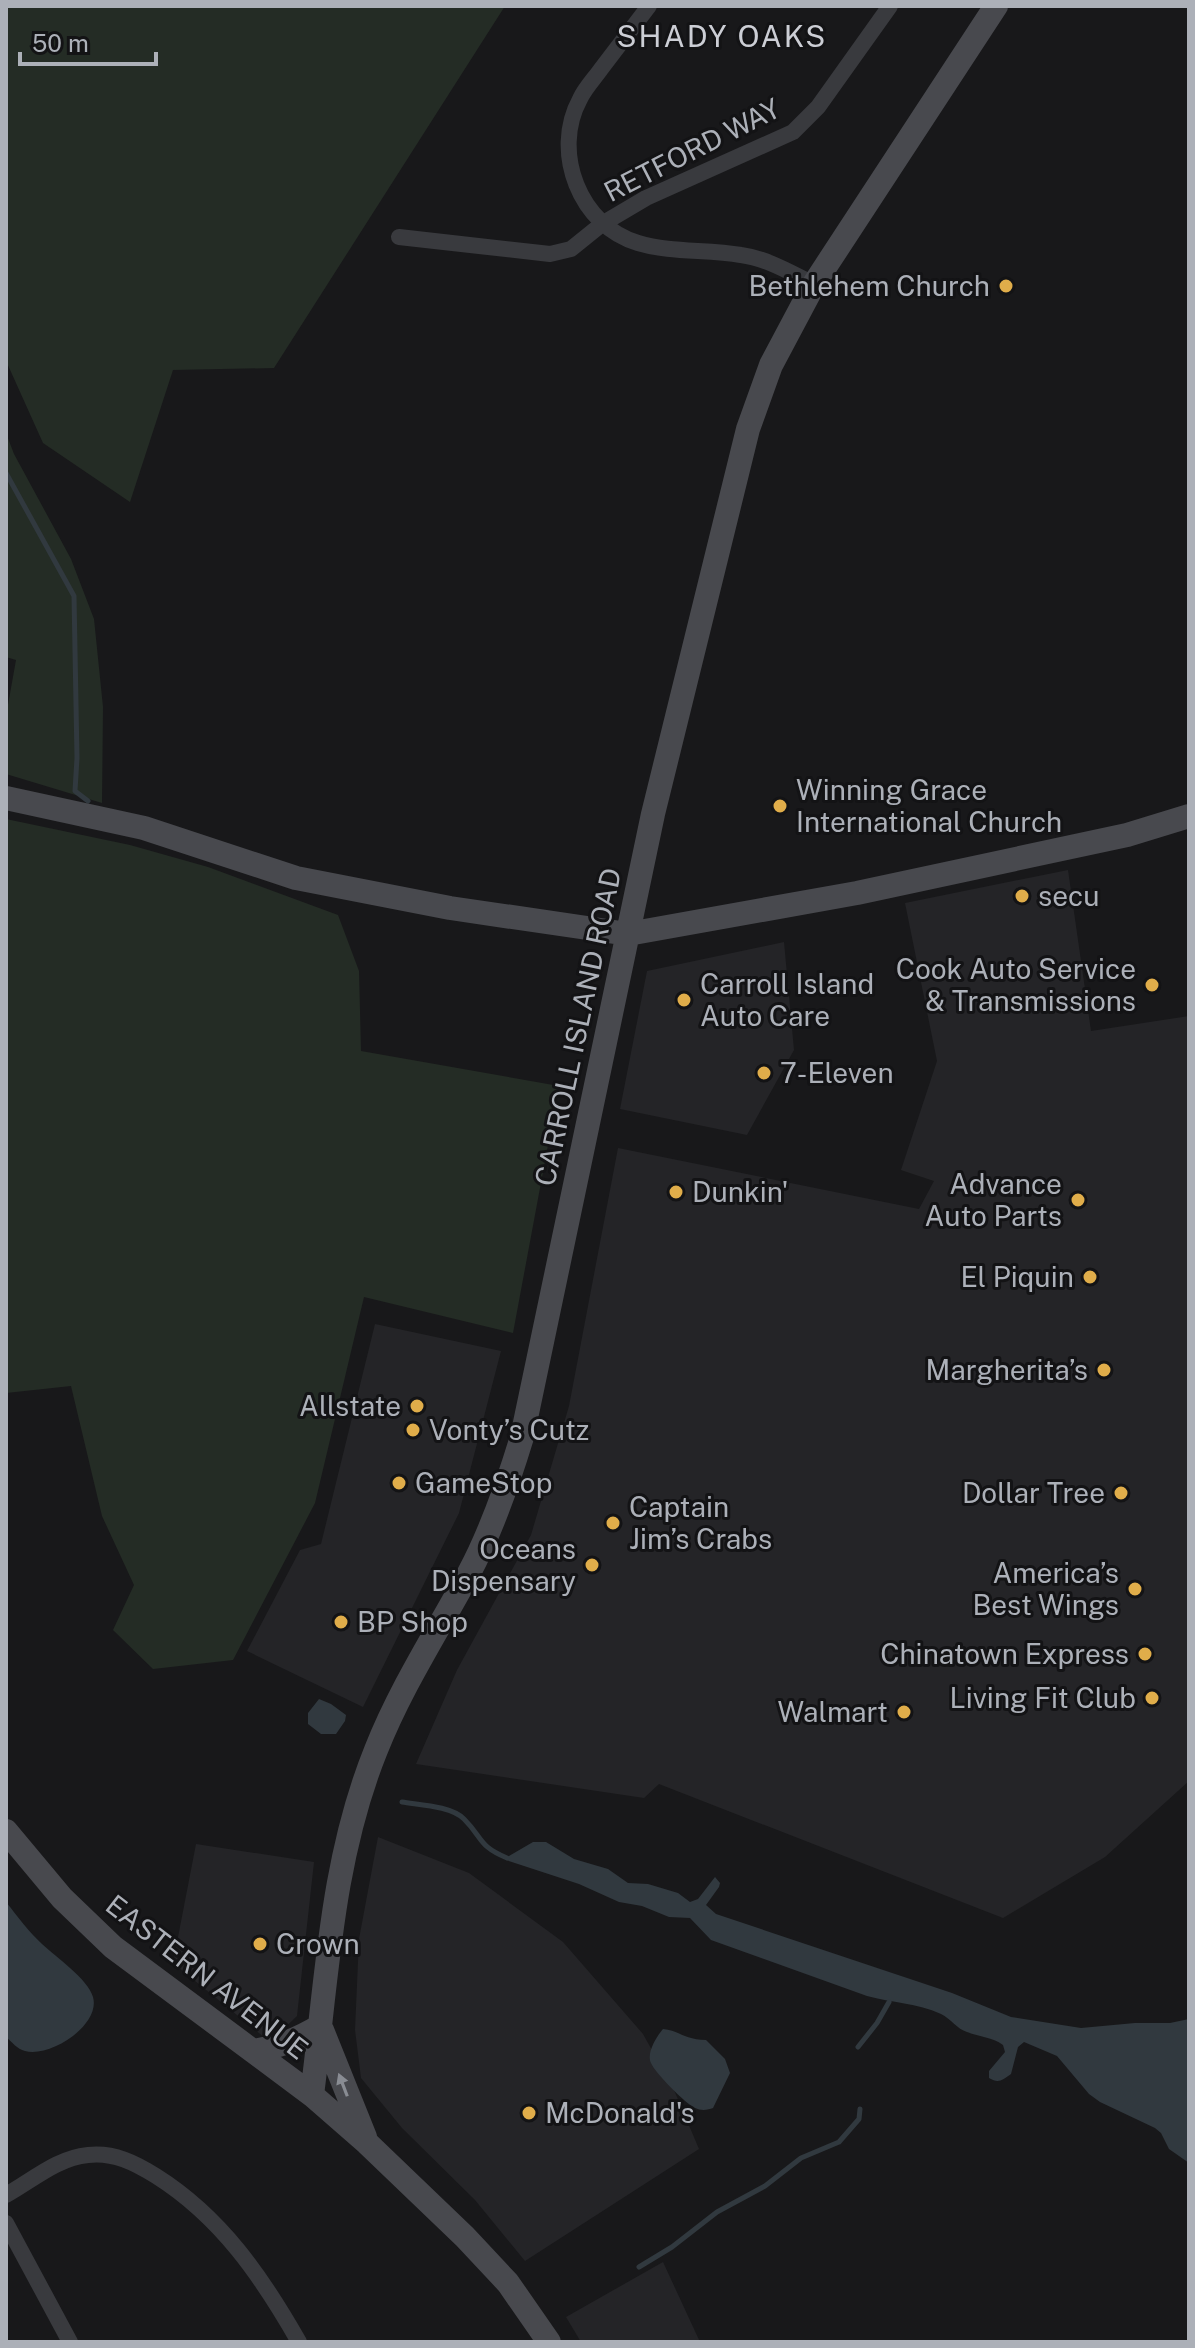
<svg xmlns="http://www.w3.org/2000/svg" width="1195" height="2348" font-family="'Public Sans',sans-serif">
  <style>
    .built { fill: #242427 }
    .green { fill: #242c25 }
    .water { fill: #31393f }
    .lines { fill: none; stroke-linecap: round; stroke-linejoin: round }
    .stream { stroke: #31393f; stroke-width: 5 }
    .street { stroke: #393a3e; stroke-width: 16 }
    .secondary { stroke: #48494e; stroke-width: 24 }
    .oneway { fill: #898c93 }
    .poi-dot { fill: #e0ad4a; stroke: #131315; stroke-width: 3 }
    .labels { text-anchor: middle; stroke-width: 6; stroke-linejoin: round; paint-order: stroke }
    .street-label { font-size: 28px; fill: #acb0b8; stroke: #131315 }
    .poi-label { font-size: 28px; fill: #acb0b8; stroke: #131315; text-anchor: end }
    .neighbourhood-label { font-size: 30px; letter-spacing: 2px; fill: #ccced5; stroke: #131315 }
  </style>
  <rect width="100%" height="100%" fill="#18181a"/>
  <!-- built -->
  <path class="built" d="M 1068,870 L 1091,1031 L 1189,1016 L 1189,1781 L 1105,1857 L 1003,1918 L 659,1784 L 644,1798 L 416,1764 L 457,1670 L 531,1535 L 569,1406 L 618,1148 L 919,1209 L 934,1181 L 901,1170 L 937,1061 L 905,903 Z
    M 784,942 L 794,1050 L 747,1135 L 620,1109 L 647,971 Z
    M 375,1324 L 501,1351 L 459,1513 L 363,1707 L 247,1651 L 300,1550 L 321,1544 Z
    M 378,1837 L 469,1873 L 563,1942 L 643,2034 L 674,2090 L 699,2149 L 525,2261 L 475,2200 L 402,2128 L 361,2078 L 355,2030 L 359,1939 Z
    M 196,1844 L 314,1862 L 297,2016 L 270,2042 L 173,1963 Z
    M 663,2262 L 700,2342 L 581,2342 L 566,2317 Z"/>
  <!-- green -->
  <path class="green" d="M 6,6 L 505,6 L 274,368 L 173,370 L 130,502 L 43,443 L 7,363 Z
    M 6,433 L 14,454 L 71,559 L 94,619 L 103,707 L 102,803 L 6,774 L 6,716 L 16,660 L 6,657 Z
    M 6,819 L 130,845 L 208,867 L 338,915 L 359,971 L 361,1051 L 559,1086 L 513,1333 L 364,1297 L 315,1503 L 233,1660 L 153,1669 L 113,1630 L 134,1585 L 102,1516 L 71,1386 L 6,1393 Z"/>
  <!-- water -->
  <path class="water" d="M 319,1699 L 331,1704 L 346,1715 L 345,1721 L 336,1734 L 321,1734 L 308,1724 L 308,1713 Z
    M 533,1842 L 546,1842 L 574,1859 L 608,1869 L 628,1883 L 648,1884 L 678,1893 L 690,1902 L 698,1899 L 715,1877 L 720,1883 L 719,1887 L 706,1905 L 716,1914 L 952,1993 L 1011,2017 L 1081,2028 L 1135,2023 L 1170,2023 L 1189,2019 L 1189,2163 L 1169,2149 L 1161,2133 L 1155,2128 L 1100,2102 L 1089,2094 L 1057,2056 L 1024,2042 L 1018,2047 L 1011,2074 C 1002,2080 999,2084 989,2078 L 989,2071 L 1005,2052 L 1003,2045 C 992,2037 980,2037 967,2032 C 957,2029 951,2019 941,2014 C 917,2003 892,2003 867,1996 L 711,1940 L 690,1918 L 669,1917 L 642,1906 L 619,1902 L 579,1884 L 506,1860 L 509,1856 Z
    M 6,1902 C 18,1917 29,1932 42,1944 C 56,1957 88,1979 93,1997 C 101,2025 50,2058 25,2051 C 17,2049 12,2042 6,2037 Z
    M 663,2029 C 678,2030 685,2040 706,2040 L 725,2059 L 730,2073 L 713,2108 C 708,2110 701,2111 695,2108 C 686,2104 655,2073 651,2063 C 646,2053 657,2036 663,2029 Z"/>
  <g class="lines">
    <!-- stream -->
    <path class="stream" d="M 6,473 L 74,596 L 77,758 L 75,791 L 88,801
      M 402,1802 C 420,1805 451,1806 464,1819 C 483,1838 478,1846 507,1858
      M 858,2047 L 877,2023 L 889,2002
      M 639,2267 L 672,2247 L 717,2212 L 765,2186 L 801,2158 L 839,2142 L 859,2119 L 860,2109"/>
    <!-- street -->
    <path class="street" d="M 649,6 C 633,27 617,48 601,69 C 594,79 585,88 580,99 C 551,152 580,226 638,243 C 671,253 707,249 741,255 C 766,258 791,273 814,284
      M 399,237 L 550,254 L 571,249 L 602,224 L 646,198 L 793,132 L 818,107 L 890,6
      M 6,2195 C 33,2180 57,2158 88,2155 C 114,2152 135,2163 156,2176 C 221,2217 262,2277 299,2342
      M 6,2223 L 70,2342"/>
    <!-- secondary -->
    <path class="secondary" d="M 6,798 L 144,828 L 296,878 L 450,908 L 628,934 L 857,893 L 1127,835 L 1189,816
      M 6,1831 L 62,1898 L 113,1947 L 312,2095 L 367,2143 L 465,2237 L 508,2283 L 549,2342
      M 322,2030 L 365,2137
      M 253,2051 C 279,2047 298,2039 320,2026
      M 312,2095 C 327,1979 331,1861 376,1750 C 401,1687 437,1632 469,1573 C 492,1530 508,1483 522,1437 L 653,814 L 748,429 L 771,365 L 814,284 L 996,6"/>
  </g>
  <!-- one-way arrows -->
  <defs><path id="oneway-solid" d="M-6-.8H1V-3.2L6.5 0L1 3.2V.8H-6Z" transform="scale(2)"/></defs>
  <use class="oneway" href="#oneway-solid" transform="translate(343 2085) rotate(-111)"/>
  <!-- markers -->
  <g class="poi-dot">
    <circle cx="1006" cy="286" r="8"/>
    <circle cx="780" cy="806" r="8"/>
    <circle cx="1022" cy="896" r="8"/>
    <circle cx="1152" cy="985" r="8"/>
    <circle cx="684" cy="1000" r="8"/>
    <circle cx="764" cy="1073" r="8"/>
    <circle cx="676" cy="1192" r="8"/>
    <circle cx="1078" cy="1200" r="8"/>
    <circle cx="1090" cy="1277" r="8"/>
    <circle cx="1104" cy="1370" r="8"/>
    <circle cx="417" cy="1406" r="8"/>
    <circle cx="413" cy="1430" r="8"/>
    <circle cx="399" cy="1483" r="8"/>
    <circle cx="1121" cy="1493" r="8"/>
    <circle cx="613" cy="1523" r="8"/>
    <circle cx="592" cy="1565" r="8"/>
    <circle cx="1135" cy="1589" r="8"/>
    <circle cx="341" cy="1622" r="8"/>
    <circle cx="1145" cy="1654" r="8"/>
    <circle cx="1152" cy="1698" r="8"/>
    <circle cx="904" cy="1712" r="8"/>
    <circle cx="260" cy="1944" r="8"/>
    <circle cx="529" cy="2113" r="8"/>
  </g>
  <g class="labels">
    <!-- street labels -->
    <g class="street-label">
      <text transform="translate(692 150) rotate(-27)" y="10">RETFORD WAY</text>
      <text transform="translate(578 1027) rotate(-78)" y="10">CARROLL ISLAND ROAD</text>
      <text transform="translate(207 1977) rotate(38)" y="10">EASTERN AVENUE</text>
    </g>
    <!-- poi labels -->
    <g class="poi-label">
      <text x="990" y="296">Bethlehem Church</text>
      <text x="796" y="800" text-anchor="start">Winning Grace<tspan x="796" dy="32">International Church</tspan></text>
      <text x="1038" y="906" text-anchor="start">secu</text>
      <text x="1136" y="979">Cook Auto Service<tspan x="1136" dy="32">&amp; Transmissions</tspan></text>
      <text x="700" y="994" text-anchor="start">Carroll Island<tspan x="700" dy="32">Auto Care</tspan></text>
      <text x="780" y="1083" text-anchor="start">7-Eleven</text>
      <text x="1062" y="1194">Advance<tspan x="1062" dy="32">Auto Parts</tspan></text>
      <text x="692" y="1202" text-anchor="start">Dunkin'</text>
      <text x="1074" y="1287">El Piquin</text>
      <text x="1088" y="1380">Margherita’s</text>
      <text x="401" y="1416">Allstate</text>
      <text x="429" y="1440" text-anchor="start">Vonty’s Cutz</text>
      <text x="415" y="1493" text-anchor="start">GameStop</text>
      <text x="1105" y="1503">Dollar Tree</text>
      <text x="629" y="1517" text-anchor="start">Captain<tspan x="629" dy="32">Jim’s Crabs</tspan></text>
      <text x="576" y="1559">Oceans<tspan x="576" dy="32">Dispensary</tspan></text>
      <text x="1119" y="1583">America’s<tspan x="1119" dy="32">Best Wings</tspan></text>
      <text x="357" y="1632" text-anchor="start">BP Shop</text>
      <text x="1129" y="1664">Chinatown Express</text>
      <text x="1136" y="1708">Living Fit Club</text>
      <text x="888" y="1722">Walmart</text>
      <text x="276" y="1954" text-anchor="start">Crown</text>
      <text x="545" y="2123" text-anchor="start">McDonald's</text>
    </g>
    <!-- neighbourhood labels -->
    <g class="neighbourhood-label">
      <text x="722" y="47">SHADY OAKS</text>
    </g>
  </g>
  <!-- border -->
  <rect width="1195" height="2348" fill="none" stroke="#acb0b8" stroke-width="16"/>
  <!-- scale -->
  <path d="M20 52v12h136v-12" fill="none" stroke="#acb0b8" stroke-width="4"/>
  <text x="32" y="52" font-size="24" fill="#acb0b8" stroke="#131315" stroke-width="6" paint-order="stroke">50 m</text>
</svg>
